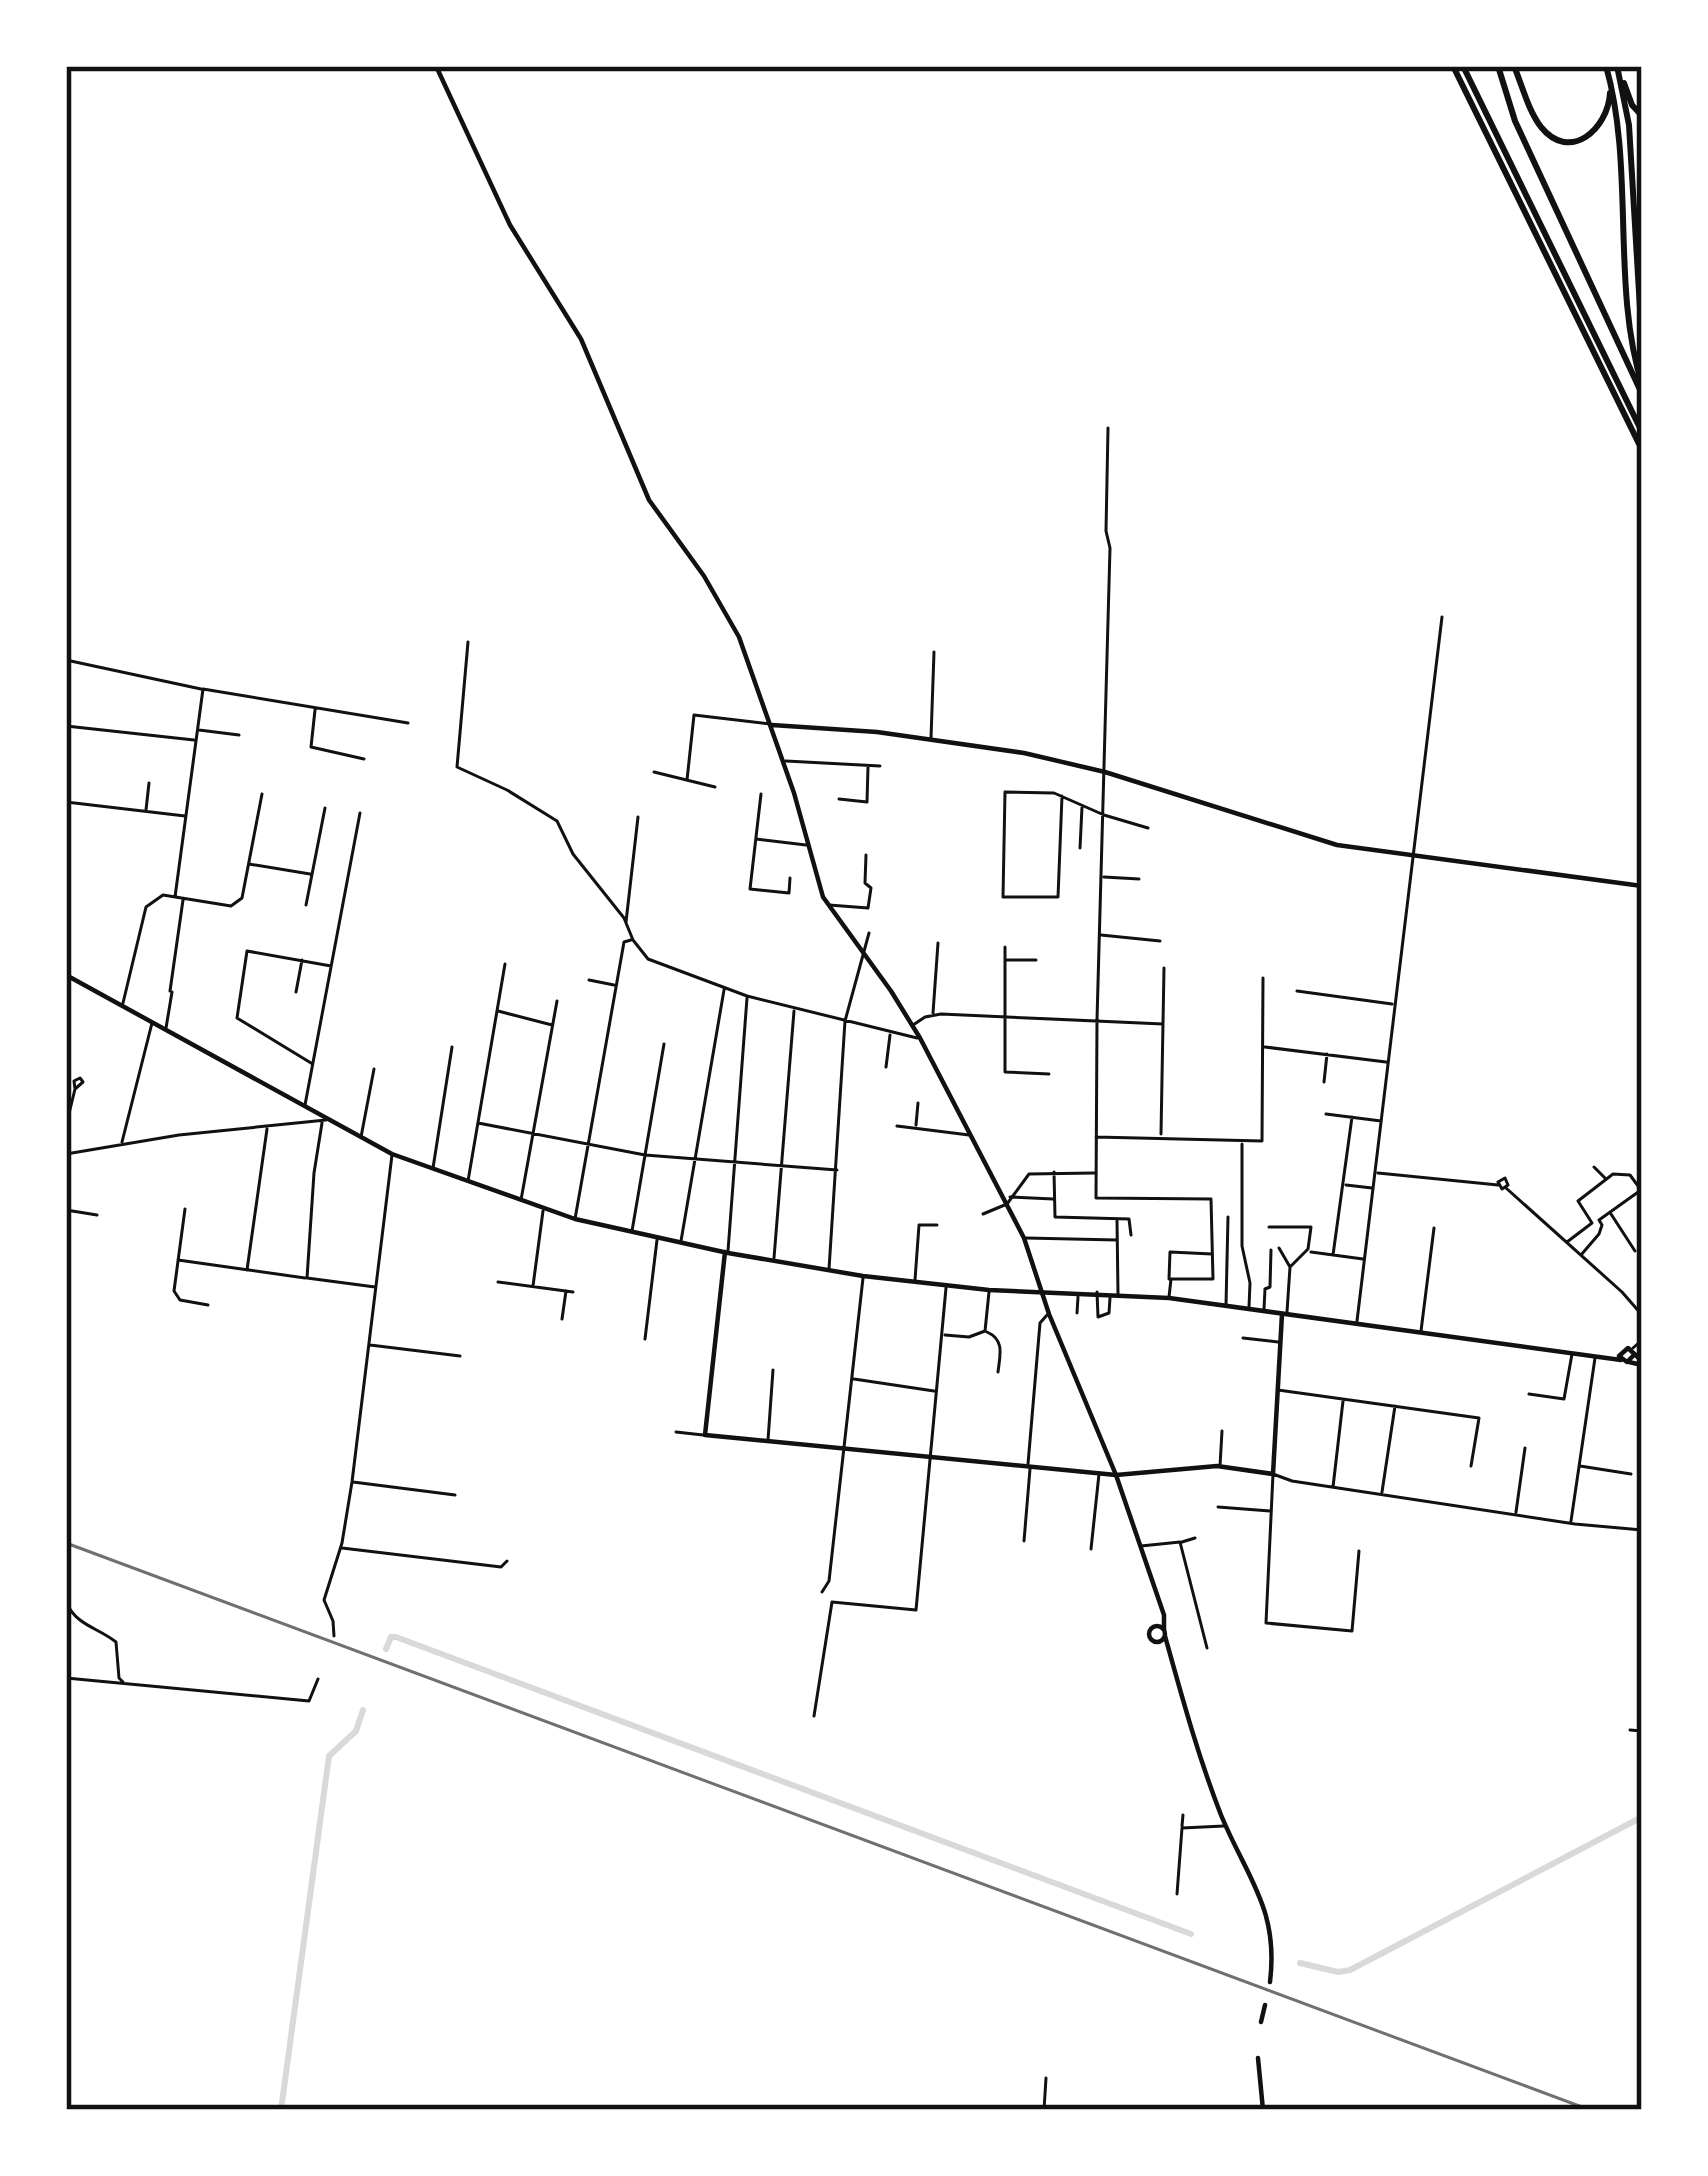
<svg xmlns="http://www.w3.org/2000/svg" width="1708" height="2176" font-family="'Crimson Pro',serif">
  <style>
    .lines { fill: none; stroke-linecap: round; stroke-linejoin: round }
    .canal { stroke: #d9d9d9; stroke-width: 6 }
    .pedestrian { stroke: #111; stroke-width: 3 }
    .minor { stroke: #111; stroke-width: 3 }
    .tertiary { stroke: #111; stroke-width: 4.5 }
    .secondary { stroke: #111; stroke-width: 4.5 }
    .trunk { stroke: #111; stroke-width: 6 }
    .motorway { stroke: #111; stroke-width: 6 }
    .rail { stroke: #707070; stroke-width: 3 }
    .neatline { fill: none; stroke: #111; stroke-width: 4.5 }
  </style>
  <rect width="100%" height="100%" fill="#fff"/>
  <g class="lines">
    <!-- canal -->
    <path class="canal" d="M 386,1649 L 391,1637 L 396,1637 L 1191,1934
      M 1300,1963 L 1338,1972 L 1350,1970 L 1642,1817
      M 281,2110 L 329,1756 L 356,1731 L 363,1710"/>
    <!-- pedestrian -->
    <path class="pedestrian" d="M 166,1028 L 172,992"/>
    <!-- minor -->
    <path class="minor" d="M 1108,428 L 1106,531 L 1110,548 L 1097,1020 L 1096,1198 L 1211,1199 L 1213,1279 L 1171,1279 L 1169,1297
      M 66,469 L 66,467
      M 468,642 L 457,767 L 507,790 L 557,821 L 573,854 L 624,918 L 633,940 L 648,959 L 747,996 L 917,1038
      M 66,660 L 201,689
      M 315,710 L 311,747 L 364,759
      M 66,726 L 194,740
      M 199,730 L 239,735
      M 931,738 L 934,652
      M 786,761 L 880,766
      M 654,772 L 715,787
      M 687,780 L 694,715 L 770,724
      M 761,794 L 750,889 L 789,893 L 790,878
      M 1062,796 L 1058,897 L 1003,897 L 1005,792 L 1054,793 L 1104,815 L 1148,828
      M 839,799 L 867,802 L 868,767
      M 66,802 L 185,816
      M 146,810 L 149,783
      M 756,839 L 806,845
      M 1080,848 L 1082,807
      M 249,864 L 310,874
      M 1104,877 L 1139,879
      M 175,897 L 203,689 L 408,723
      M 306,905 L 325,808
      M 829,905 L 868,908 L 871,888 L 865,883 L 866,855
      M 626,922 L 638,817
      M 1101,935 L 1160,941
      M 1005,947 L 1005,1072 L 1049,1074
      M 1007,960 L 1036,960
      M 589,980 L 614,985
      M 170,991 L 183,900
      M 1297,991 L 1392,1004
      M 296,992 L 302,960
      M 123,1003 L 146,907 L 163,895 L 231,906 L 242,898 L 262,794
      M 498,1011 L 552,1025
      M 933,1013 L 938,943
      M 913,1025 L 925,1017 L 941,1014 L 1163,1024
      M 1265,1047 L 1386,1062
      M 311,1063 L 237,1018 L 247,951 L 331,966
      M 886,1067 L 890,1035
      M 1324,1082 L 1327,1054
      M 305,1105 L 360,813
      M 1326,1114 L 1381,1121
      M 322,1123 L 314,1173 L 307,1278 L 375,1287
      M 478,1123 L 645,1155 L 837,1170
      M 916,1125 L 918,1103
      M 66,1126 L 75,1089 L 83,1082 L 80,1078 L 74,1081 L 75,1089
      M 897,1126 L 969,1135
      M 1161,1134 L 1164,968
      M 361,1137 L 374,1069
      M 1096,1137 L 1262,1141 L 1263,978
      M 122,1142 L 152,1023
      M 1242,1144 L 1242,1246 L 1250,1283 L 1249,1307
      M 66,1154 L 179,1135 L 326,1120
      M 1594,1167 L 1605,1178
      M 433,1168 L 452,1047
      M 1054,1172 L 1055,1217 L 1129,1219 L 1131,1235
      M 1378,1173 L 1498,1185
      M 1505,1178 L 1508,1185 L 1502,1189 L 1498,1182 Z
      M 468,1181 L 505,964
      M 1346,1185 L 1372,1188
      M 1506,1188 L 1622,1292 L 1642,1315
      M 1010,1197 L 1053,1199
      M 521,1200 L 557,1001
      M 185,1209 L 174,1291 L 180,1300 L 208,1305
      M 66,1210 L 97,1215
      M 983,1214 L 1007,1204 L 1029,1174 L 1094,1173
      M 1611,1214 L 1635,1251
      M 575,1219 L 624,942 L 631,940
      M 1117,1220 L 1118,1294
      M 1269,1227 L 1311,1227 L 1308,1249 L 1290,1267 L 1287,1312
      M 632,1231 L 664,1044
      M 1026,1238 L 1117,1240
      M 681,1241 L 724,990
      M 1567,1242 L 1592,1223 L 1578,1201 L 1613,1174 L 1630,1175 L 1641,1190 L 1599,1220 L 1602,1225 L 1599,1234 L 1581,1255
      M 1279,1248 L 1290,1267
      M 728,1251 L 747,998
      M 1311,1252 L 1363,1259
      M 1333,1255 L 1352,1117
      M 774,1258 L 794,1011
      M 178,1260 L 305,1278
      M 829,1269 L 845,1021 L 869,933
      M 247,1270 L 267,1129
      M 1169,1279 L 1170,1252 L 1212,1254
      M 915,1280 L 919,1225 L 937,1225
      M 498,1282 L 573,1292
      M 533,1286 L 543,1211
      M 1097,1292 L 1098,1317 L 1109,1313 L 1110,1298
      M 1226,1305 L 1228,1217
      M 1264,1309 L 1265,1289 L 1270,1287 L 1271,1250
      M 1077,1313 L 1078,1297
      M 562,1319 L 566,1291
      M 1357,1321 L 1442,617
      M 1421,1331 L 1434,1228
      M 987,1332 C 1005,1340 1000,1355 998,1372
      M 945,1335 L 969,1337 L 985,1331 L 989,1292
      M 1243,1338 L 1278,1342
      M 645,1339 L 657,1240
      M 370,1345 L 460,1356
      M 1633,1348 L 1642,1340
      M 854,1379 L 934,1391
      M 1278,1390 L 1479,1418 L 1471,1466
      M 1529,1394 L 1564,1399 L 1572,1354
      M 676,1432 L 703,1435
      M 768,1440 L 773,1370
      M 1028,1464 L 1040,1323 L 1047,1315
      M 1220,1466 L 1222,1431
      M 1580,1466 L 1631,1474
      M 353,1482 L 455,1495
      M 1333,1487 L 1343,1401
      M 1382,1492 L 1395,1406
      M 1218,1507 L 1270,1511
      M 1516,1512 L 1525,1448
      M 1571,1521 L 1595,1358
      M 1024,1541 L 1030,1469
      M 1182,1542 L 1195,1538
      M 1141,1546 L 1180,1542 L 1207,1648
      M 342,1548 L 501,1567 L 507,1561
      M 1091,1549 L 1099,1474
      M 1359,1551 L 1352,1631 L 1266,1623 L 1273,1474 L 1292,1481 L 1575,1524 L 1642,1530
      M 822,1592 L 829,1581 L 863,1278
      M 66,1602 C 77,1626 97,1627 116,1642 L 119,1678 L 123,1682
      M 334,1636 L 333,1621 L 324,1600 L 342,1543 L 352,1482 L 392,1155
      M 66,1678 L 309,1701 L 318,1679
      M 814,1716 L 832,1602 L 916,1610 L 946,1288
      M 1630,1730 L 1642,1731
      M 1182,1826 L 1183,1815
      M 1177,1894 L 1182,1828 L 1224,1826
      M 1044,2110 L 1046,2078"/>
    <!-- tertiary -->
    <path class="tertiary" d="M 436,66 L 510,225 L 581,339 L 649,500 L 704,576 L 739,637 L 794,793 L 823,897 L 891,991 L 920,1038 L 1024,1238 L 1049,1314 L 1116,1475 L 1164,1615 L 1164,1630
      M 772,725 L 877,732 L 1024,753 L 1105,772 L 1337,845 L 1642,886
      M1149 1634a8 8 0 1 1 16 0a8 8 0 1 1-16 0Z
      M 1165,1636 C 1182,1697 1198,1756 1221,1815 C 1247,1878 1279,1909 1270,1982
      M 1261,2022 L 1265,2005
      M 1258,2058 L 1263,2110"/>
    <!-- secondary -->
    <path class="secondary" d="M 66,975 L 392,1154 L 575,1219 L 728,1253 L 863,1276 L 989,1290 L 1169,1298 L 1621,1360
      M 725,1252 L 705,1435 L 1116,1475 L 1217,1466 L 1273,1474 L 1282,1314
      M 1634,1355 L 1627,1362 L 1619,1356 L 1628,1348 L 1642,1361
      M 1629,1362 L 1642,1365"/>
    <!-- trunk -->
    <path class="trunk" d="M 1498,66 L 1515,121 L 1642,394
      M 1514,66 C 1522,85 1528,110 1541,127 C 1570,163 1608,129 1610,93
      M 1606,66 C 1635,168 1611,287 1642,384
      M 1617,66 L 1629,125 L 1642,342
      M 1624,83 L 1632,105 L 1642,116
      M 1638,267 L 1642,222"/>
    <!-- motorway -->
    <path class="motorway" d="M 1453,66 L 1642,450
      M 1463,66 L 1642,432"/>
    <!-- rail -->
    <path class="rail" d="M 66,1543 L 1590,2110"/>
  </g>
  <!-- border -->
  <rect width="1708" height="2176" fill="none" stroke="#ffffff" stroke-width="138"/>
  <rect x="69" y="69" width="1570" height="2038" class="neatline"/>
</svg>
